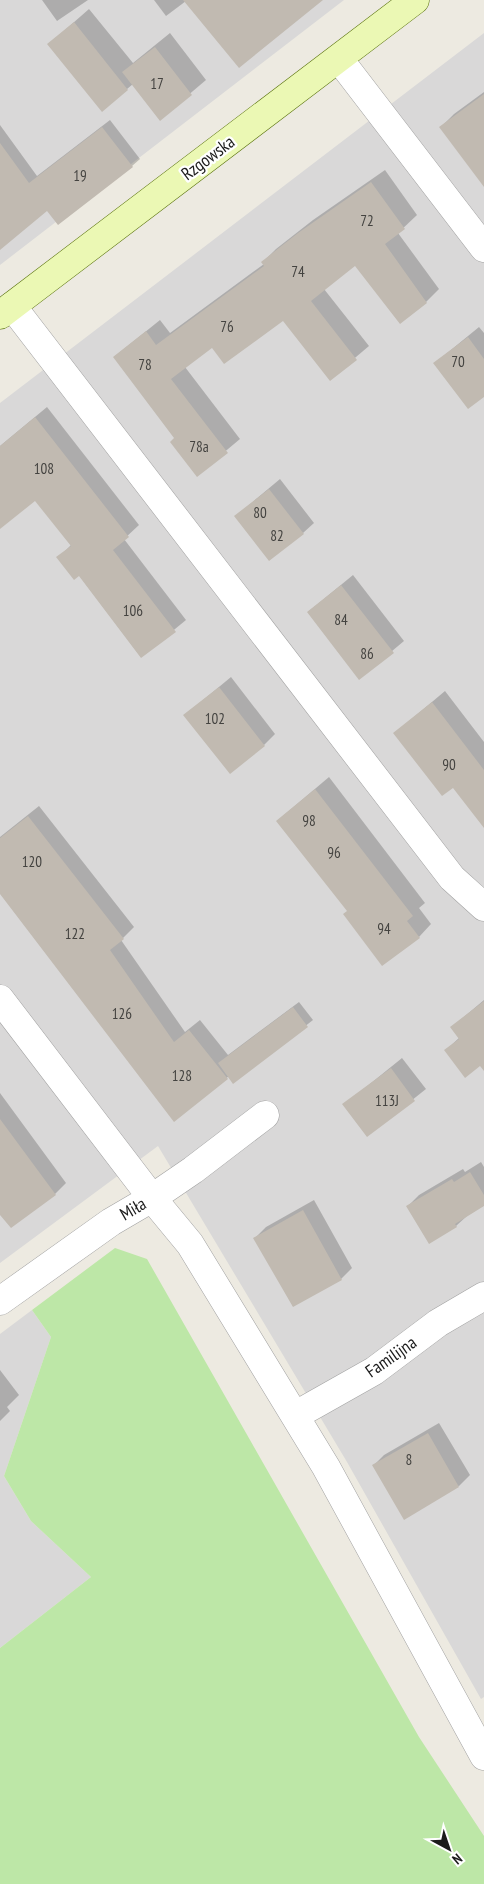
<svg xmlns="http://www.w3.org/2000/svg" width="484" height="1884" font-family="'PT Sans Narrow',sans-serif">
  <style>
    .residential { fill: #d9d8d8 }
    .grass { fill: #bde7a7 }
    .shadow { fill: #0003 }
    .building { fill: #c1bab1 }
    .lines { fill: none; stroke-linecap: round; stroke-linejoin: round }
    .minor-casing { stroke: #a2a2a2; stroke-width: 29 }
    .secondary-casing { stroke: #556e07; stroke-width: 29 }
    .minor { stroke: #fff; stroke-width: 28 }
    .secondary { stroke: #ebf8b4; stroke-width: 28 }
    .labels { text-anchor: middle; stroke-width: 4.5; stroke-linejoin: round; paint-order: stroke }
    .number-label { font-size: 15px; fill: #444340 }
    .street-label { font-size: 18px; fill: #1b1b1b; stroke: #fff }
  </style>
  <rect width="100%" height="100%" fill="#edeae1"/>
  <!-- residential -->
  <path class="residential" d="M 0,0 L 344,0 L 0,265 Z
    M 484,33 L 484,1697 L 481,1699 L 347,1462 L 158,1146 L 0,1263 L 0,403 Z
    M 32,1310 L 51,1337 L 4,1476 L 31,1521 L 91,1577 L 0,1648 L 0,1334 Z"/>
  <!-- grass -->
  <path class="grass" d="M 115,1248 L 147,1259 L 419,1737 L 484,1836 L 484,1884 L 0,1884 L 0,1648 L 91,1577 L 31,1521 L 4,1476 L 51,1337 L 32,1310 Z"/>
  <!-- shadow -->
  <path class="shadow" d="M 42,0 L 88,0 L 57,21 Z
    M 154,0 L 320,0 L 186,1 L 166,16 Z
    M 89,9 L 133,63 L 170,33 L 206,80 L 160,119 L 133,84 L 102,110 L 49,44 Z
    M 484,92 L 484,175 L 441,127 L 454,114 Z
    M 110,120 L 140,159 L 132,166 L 47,209 L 0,249 L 0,125 L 37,176 Z
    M 385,170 L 417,215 L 398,233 L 439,289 L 426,302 L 355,264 L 324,289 L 369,346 L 330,379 L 283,319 L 212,346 L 185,367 L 240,439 L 197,475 L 175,438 L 114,357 L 160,320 L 170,333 L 264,264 L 263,262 L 276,249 L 313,220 Z
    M 479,327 L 484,333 L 484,396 L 435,363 Z
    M 47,407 L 139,525 L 124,539 L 186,620 L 141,657 L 79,575 L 58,558 L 71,545 L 35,499 L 0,527 L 0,446 Z
    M 280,479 L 314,523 L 303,533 L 236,516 Z
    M 353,575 L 404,641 L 360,678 L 308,612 Z
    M 231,677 L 275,734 L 264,745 L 185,715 Z
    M 445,691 L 484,742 L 484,826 L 453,786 L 395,733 Z
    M 329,777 L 425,903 L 419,908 L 431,924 L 419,937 L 348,910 L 277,821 Z
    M 39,806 L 134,927 L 121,940 L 185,1032 L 200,1020 L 228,1055 L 299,1002 L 313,1020 L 234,1082 L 229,1076 L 174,1120 L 0,893 L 0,837 Z
    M 484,1000 L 484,1062 L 446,1050 L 460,1037 L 452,1027 Z
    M 402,1058 L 426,1089 L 367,1136 L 344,1105 Z
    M 0,1093 L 66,1183 L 55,1194 L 0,1212 Z
    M 481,1162 L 484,1167 L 484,1205 L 468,1215 L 456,1226 L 408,1206 L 419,1195 L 463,1169 L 465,1172 Z
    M 314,1200 L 352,1268 L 341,1279 L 293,1306 L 255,1238 L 266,1227 Z
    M 0,1370 L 19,1395 L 7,1407 L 10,1411 L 0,1421 Z
    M 439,1423 L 470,1475 L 459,1486 L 373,1466 L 384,1455 Z"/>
  <!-- building -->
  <path class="building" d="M 183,0 L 323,0 L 239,68 Z
    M 74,22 L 128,90 L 102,112 L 47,44 Z
    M 155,47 L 192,95 L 160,121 L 122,72 Z
    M 484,94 L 484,187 L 439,127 Z
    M 102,127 L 133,167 L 58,225 L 47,211 L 0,250 L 0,143 L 29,183 Z
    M 371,182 L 405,229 L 385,244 L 427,303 L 400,324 L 355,266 L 311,301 L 357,360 L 330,381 L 283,321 L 224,364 L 212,348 L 171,379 L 228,453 L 197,477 L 170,442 L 174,438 L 113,357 L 146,331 L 156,345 L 264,266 L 261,262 L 298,233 Z
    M 468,337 L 484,359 L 484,397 L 468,409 L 433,363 Z
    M 35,417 L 129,537 L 113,550 L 176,632 L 141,658 L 79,576 L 74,580 L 56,557 L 71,546 L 35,501 L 0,529 L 0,446 Z
    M 269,489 L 304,534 L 269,561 L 234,516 Z
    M 341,585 L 394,653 L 359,680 L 307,612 Z
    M 219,687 L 265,746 L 230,774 L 183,715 Z
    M 432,702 L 484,770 L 484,828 L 453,788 L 442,796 L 393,733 Z
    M 315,789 L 413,916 L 407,921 L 420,938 L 382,966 L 343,914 L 347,911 L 276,821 Z
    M 28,816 L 124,939 L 110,950 L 174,1042 L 189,1030 L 228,1079 L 174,1122 L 0,894 L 0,838 Z
    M 484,1001 L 484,1071 L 480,1066 L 465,1078 L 444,1050 L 459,1039 L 450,1027 Z
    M 293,1007 L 308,1027 L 233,1084 L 218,1063 Z
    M 391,1068 L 415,1101 L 367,1137 L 342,1104 Z
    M 0,1119 L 56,1195 L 11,1228 L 0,1215 Z
    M 470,1172 L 484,1195 L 484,1206 L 455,1224 L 457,1227 L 429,1244 L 406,1206 L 452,1179 L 454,1182 Z
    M 303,1210 L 342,1280 L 293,1307 L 253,1238 Z
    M 428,1433 L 459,1487 L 404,1520 L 372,1465 Z"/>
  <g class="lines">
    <!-- minor casing -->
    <g class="minor-casing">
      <path id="minor" d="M 339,59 L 484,248
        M 12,306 L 452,878 L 484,907
        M 0,999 L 152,1198 L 190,1244 L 326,1467 L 484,1756
        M 0,1301 L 111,1222 L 152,1198 L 193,1170 L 265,1115
        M 296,1415 L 374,1371 L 438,1323 L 484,1296"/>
    </g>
    <!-- secondary casing -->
    <g class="secondary-casing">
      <path id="secondary" d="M 0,315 L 415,0"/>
    </g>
    <!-- minor -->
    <use href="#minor" class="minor"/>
    <!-- secondary -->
    <use href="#secondary" class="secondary"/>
  </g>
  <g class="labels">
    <!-- number labels -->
    <g class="number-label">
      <text x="157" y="89">17</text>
      <text x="80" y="181">19</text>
      <text x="367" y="226">72</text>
      <text x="298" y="277">74</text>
      <text x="227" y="332">76</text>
      <text x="458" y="367">70</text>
      <text x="145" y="370">78</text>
      <text x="199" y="452">78a</text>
      <text x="44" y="474">108</text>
      <text x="260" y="518">80</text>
      <text x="277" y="541">82</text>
      <text x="133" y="616">106</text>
      <text x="341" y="625">84</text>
      <text x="367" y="659">86</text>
      <text x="215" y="724">102</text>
      <text x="449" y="770">90</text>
      <text x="309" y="826">98</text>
      <text x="334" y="858">96</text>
      <text x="32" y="867">120</text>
      <text x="384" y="934">94</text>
      <text x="75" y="939">122</text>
      <text x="122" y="1019">126</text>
      <text x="182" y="1081">128</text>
      <text x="387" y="1106">113J</text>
      <text x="409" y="1465">8</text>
    </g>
    <!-- street labels -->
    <g class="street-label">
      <text transform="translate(208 158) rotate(-37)" y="6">Rzgowska</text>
      <text transform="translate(133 1209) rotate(-30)" y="6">Miła</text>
      <text transform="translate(391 1357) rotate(-35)" y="6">Familijna</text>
    </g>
  </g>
  <!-- north arrow -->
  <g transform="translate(449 1849) rotate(140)" stroke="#ffffff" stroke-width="4" paint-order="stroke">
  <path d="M0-4L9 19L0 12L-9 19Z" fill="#1b1b1b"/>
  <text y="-8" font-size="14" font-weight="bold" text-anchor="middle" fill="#1b1b1b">N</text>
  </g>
</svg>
